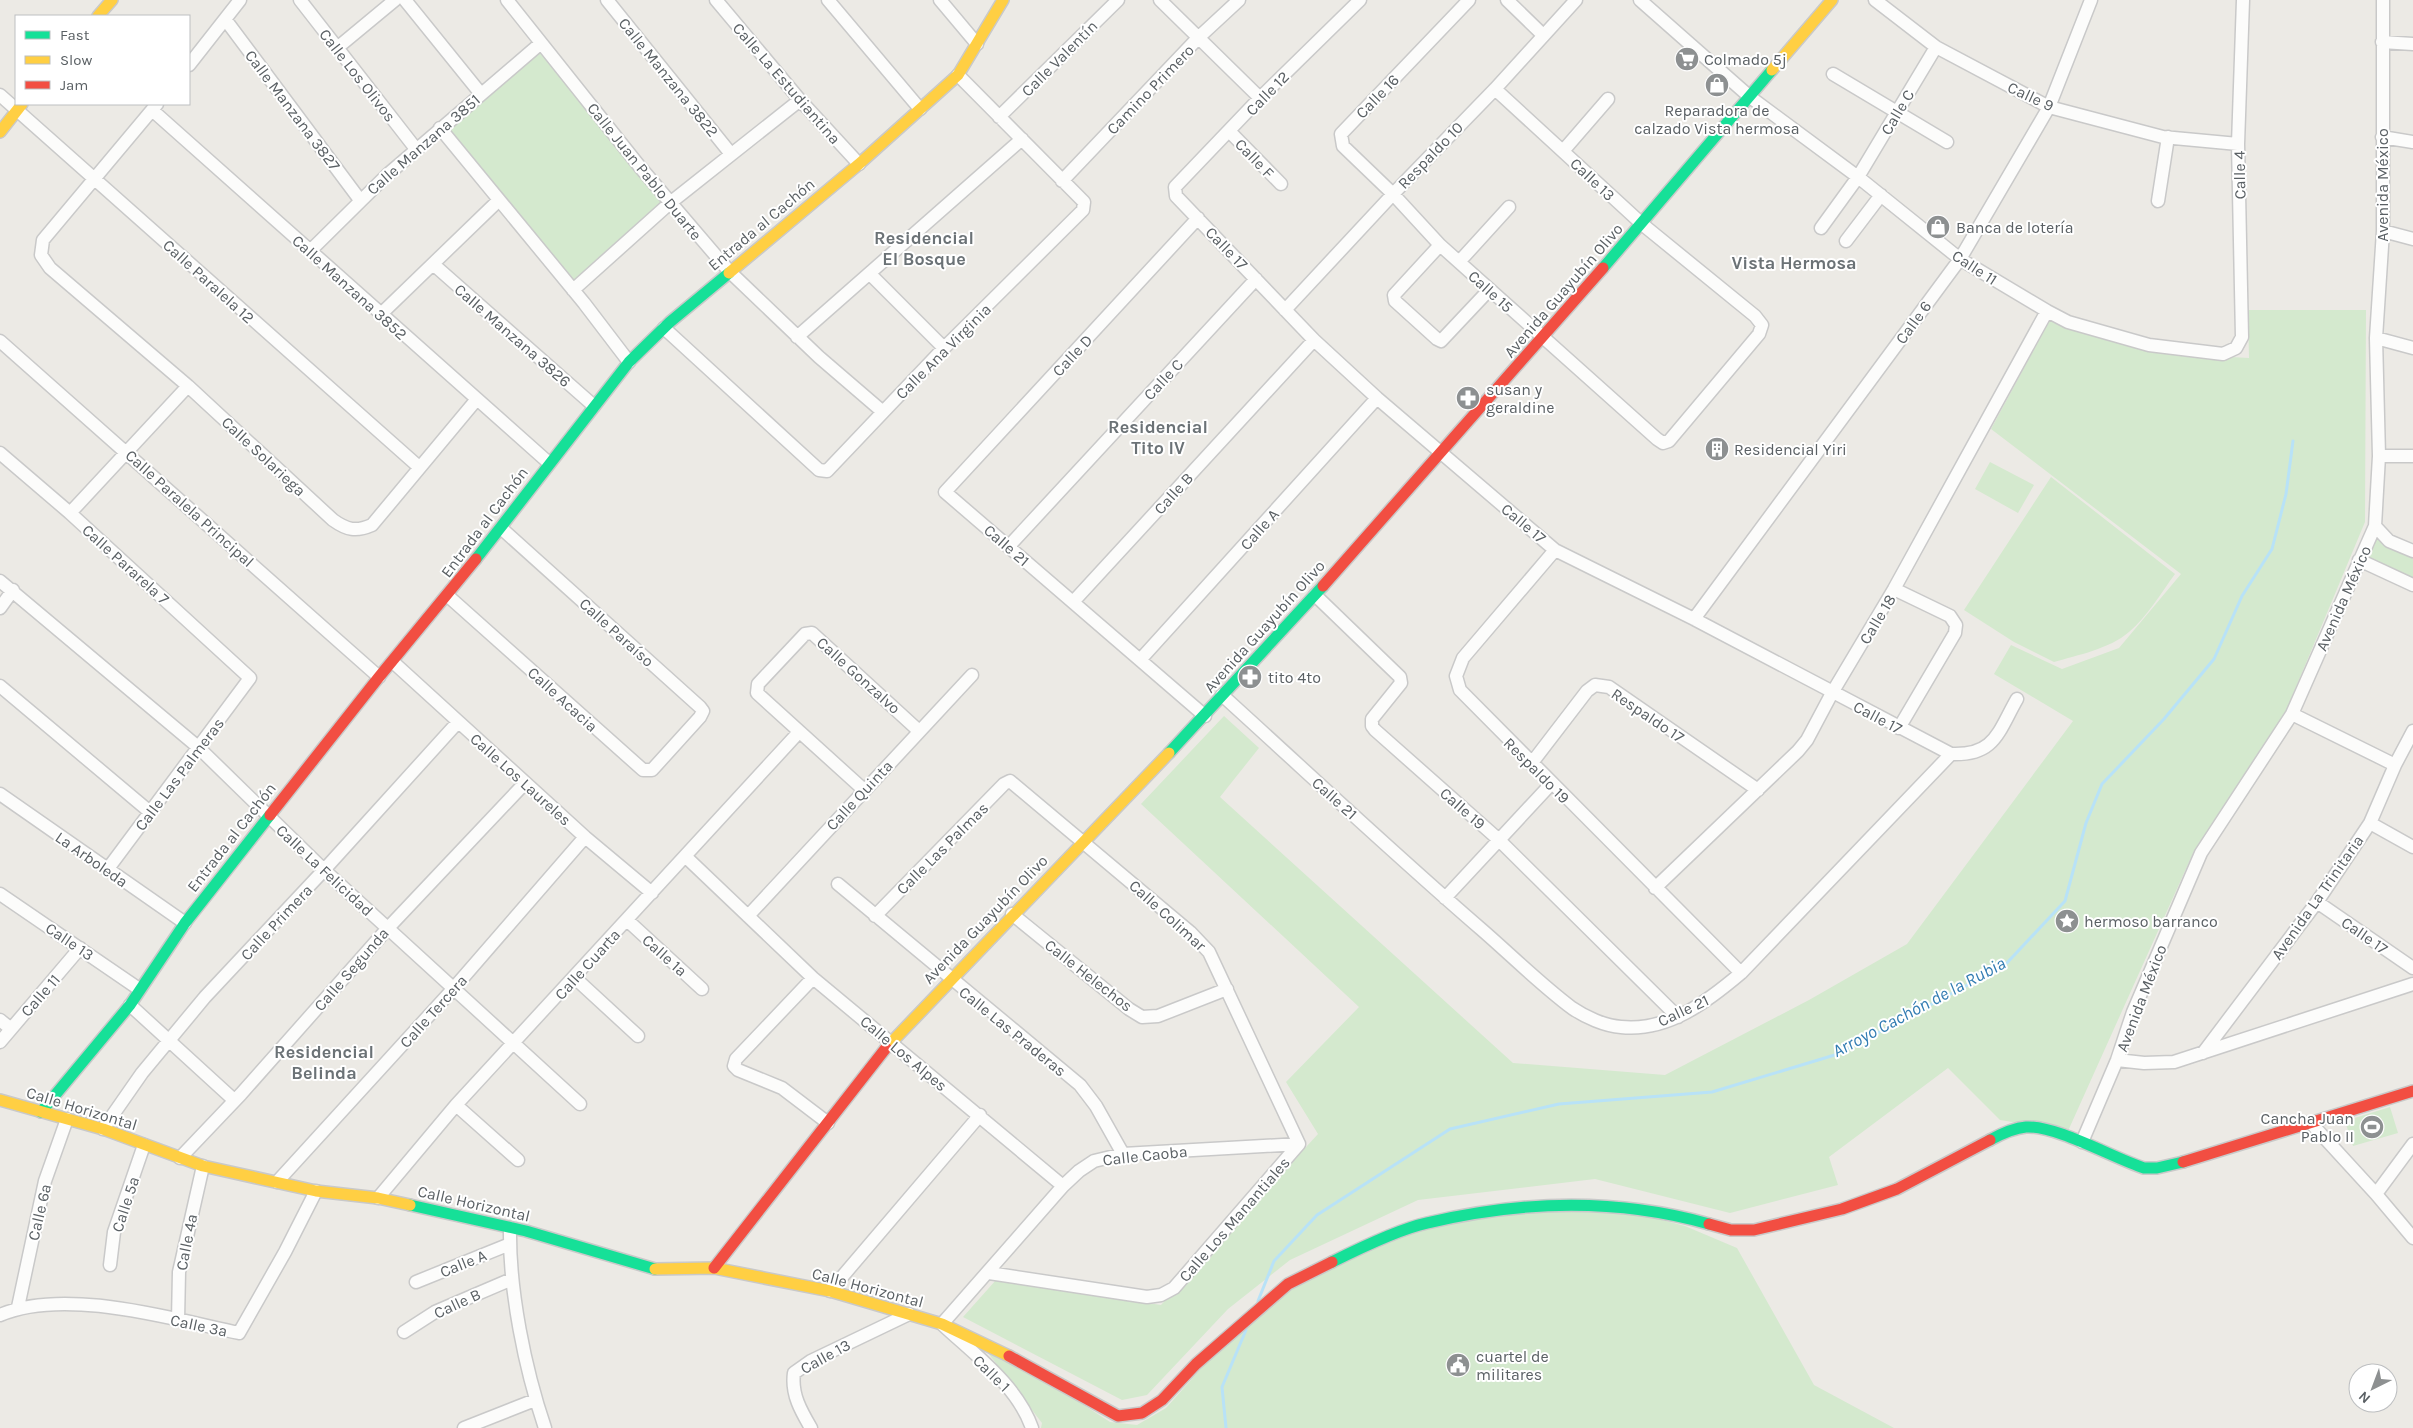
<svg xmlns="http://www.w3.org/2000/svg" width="2413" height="1428" font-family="Karla,sans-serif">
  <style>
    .green { fill: #d4e9ce }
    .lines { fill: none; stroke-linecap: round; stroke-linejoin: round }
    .stream { stroke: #b8e2f7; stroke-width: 3 }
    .street-casing { stroke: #c9c9c9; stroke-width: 15 }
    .fast-casing { stroke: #c9c9c9; stroke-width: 14 }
    .slow-casing { stroke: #c9c9c9; stroke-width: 14 }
    .jam-casing { stroke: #c9c9c9; stroke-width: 14 }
    .street { stroke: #fcfcfb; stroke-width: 12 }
    .fast { stroke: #16e098; stroke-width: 11 }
    .slow { stroke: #ffcf43; stroke-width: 11 }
    .jam { stroke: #f24e42; stroke-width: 11 }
    .labels { text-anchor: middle; stroke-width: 4; stroke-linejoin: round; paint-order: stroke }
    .street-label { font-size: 16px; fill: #5a6064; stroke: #fff }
    .poi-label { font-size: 16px; fill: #5a6064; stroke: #fff; text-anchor: start }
    .neighbourhood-label { font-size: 18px; font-weight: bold; fill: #6b7276; stroke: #fff }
    .water-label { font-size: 18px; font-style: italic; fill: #327cb2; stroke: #fff }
  </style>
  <rect width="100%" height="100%" fill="#eceae5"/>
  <!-- green -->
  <path class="green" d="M 541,49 L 663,201 L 572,283 L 446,128 Z
    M 2248,310 L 2366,310 L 2365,522 L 2286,711 L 2194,851 L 2068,1131 L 2000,1120 L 1948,1068 L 1829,1157 L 1838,1185 L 1730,1213 L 1595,1179 L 1418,1200 L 1290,1260 L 1228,1309 L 1147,1395 L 1122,1400 L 963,1317 L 996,1280 L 1161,1305 L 1318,1134 L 1286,1082 L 1359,1007 L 1141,804 L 1224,716 L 1259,748 L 1220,797 L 1513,1063 L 1665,1075 L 1809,1000 L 1907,944 L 2073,721 L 1994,674 L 2011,645 L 2062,669 L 2119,648 L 2181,574 L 1991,429 L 2050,320 L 2158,353 L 2249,358 Z
    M 1990,462 L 2034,485 L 2018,513 L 1975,489 Z
    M 2051,477 L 2175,574 C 2161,593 2147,617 2129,632 C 2109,649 2078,655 2054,662 L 2014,642 L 1964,610 Z
    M 2371,526 L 2413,555 L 2413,580 L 2362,557 Z
    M 2390,1107 L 2398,1133 L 2353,1146 L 2345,1121 Z
    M 1613,1207 L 1685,1226 L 1737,1248 L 1814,1385 L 1894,1428 L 1041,1428 L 1042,1423 L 985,1349 L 1073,1398 L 1110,1422 L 1137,1425 L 1166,1408 L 1239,1326 L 1286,1286 L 1423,1226 L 1513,1211 Z"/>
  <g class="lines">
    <!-- stream -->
    <path class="stream" d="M 1258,1301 L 1274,1261 L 1317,1215 L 1450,1129 L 1559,1104 L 1712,1092 L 1838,1054 L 2005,965 L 2065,901 L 2086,823 L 2102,784 L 2164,719 L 2214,659 L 2242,596 L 2272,549 L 2286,494 L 2293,441
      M 1226,1428 L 1222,1387 L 1246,1330"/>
    <!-- street casing -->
    <g class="street-casing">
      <path id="street" d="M 300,0 L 416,149
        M 405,0 L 481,94
        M 507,0 L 640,167 L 729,271 L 819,357 L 883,412
        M 607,0 L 731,154
        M 716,0 L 800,100 L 859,164
        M 828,0 L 920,109
        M 940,0 L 977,44
        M 1160,0 L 1260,98
        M 1360,0 L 1260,98 L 1175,187 L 1176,196 L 1314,340 L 1377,398 L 1555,550 L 1694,619 L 1951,754 C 1995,756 1998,732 2017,699
        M 1469,0 L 1341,134 L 1343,146 L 1393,194 L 1440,245 L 1657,439 L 1663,443 L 1669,441 L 1759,334 L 1762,325 L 1755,316 L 1642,224 L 1495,89
        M 1507,0 L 1543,35
        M 1640,0 L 1750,97 L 1858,177 L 1960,259 L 2047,311 L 2068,322 L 2149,345 L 2223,354 L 2236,348 L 2242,337 L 2238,144 L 2243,0
        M 1875,0 L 1936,47 L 2049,107 L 2163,137 L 2238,144
        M 225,19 L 360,200
        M 2382,42 L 2413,44
        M 337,48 L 395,0
        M 189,65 L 240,0
        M 1833,74 L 1947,142
        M 0,95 L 419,467
        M 157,104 L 43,240 L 41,255 L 50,268 L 188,386 L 333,520 C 347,530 356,532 372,525 L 477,399
        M 152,110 L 549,463
        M 999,117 L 1118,0
        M 440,128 L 584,303 L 629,362
        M 1230,132 L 1281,184
        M 2382,137 L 2413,142
        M 1563,151 L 1608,99
        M 1062,181 L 1198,38 L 1239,0
        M 2158,201 L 2168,137
        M 1198,218 L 945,492 L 1205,716
        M 1821,228 L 1858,177 L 1936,47
        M 2383,231 L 2413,239
        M 1846,241 L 1881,195
        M 1440,245 L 1394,295 L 1395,301 L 1437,339 L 1441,341 L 1489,290
        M 310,251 L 387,175 L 541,43
        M 1459,262 L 1509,207
        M 433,264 L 594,406
        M 870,274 L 944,348
        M 573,290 L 670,203 L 800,100
        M 1285,310 L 1393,194 L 1495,89 L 1576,0
        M 381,314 L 499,200
        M 664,328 L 819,470 L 827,471 L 944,348 L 1083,210 L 1084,202 L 958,75
        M 797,337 L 1022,139
        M 2376,338 L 2413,348
        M 0,341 L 379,677
        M 0,453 L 70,513 L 250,678 L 107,870
        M 2379,456 L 2413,456
        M 70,513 L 188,386
        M 2375,526 L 2389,541 L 2413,551
        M 1009,546 L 1256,279
        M 1555,550 L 1463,658 L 1456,676 L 1460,690 L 1741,973
        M 2359,560 L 2413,585
        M 0,581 L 198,747 L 324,870 L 580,1104
        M 1894,589 L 1950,616 L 1956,625 L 1955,633 L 1899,728
        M 1315,595 L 1400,677 L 1401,683 L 1372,719 L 1372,726 L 1375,730 L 1498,839 L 1678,1017
        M 448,596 L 643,770 L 652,770 L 700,717 L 703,711 L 700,707 L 501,528
        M 1073,602 L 1314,340
        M 0,608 L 13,590
        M 1694,619 L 1960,259 L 2049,107 L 2091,0
        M 1140,660 L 1377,398
        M 393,662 L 585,837 L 652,893
        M 0,686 L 150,812
        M 1222,695 C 1308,773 1393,853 1481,929 C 1511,955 1540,984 1572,1008 C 1585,1017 1605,1026 1621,1027 C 1668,1032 1708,1001 1741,973 L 1951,754
        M 2292,714 L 2395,765
        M 1531,764 L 1587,691 L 1595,685 L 1609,687 L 1758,790
        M 864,790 L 757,693 L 758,684 L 805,634 L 812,633 L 919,731
        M 0,794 L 185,923
        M 2370,823 L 2413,847
        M 686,857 L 813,978 L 1063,1186
        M 838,884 L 1080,1085 L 1096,1106 L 1123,1154
        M 1655,888 L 1798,751 L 1807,740 L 1832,693 L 1894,589 L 2047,311
        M 0,894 L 139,989
        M 1445,898 L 1551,784
        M 2317,902 L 2413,968
        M 1012,914 L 1129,1009 L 1142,1017 L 1158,1016 L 1227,989
        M 748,916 L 972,675
        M 875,916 L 1004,784 L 1010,781 L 1190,932 L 1209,952 L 1299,1144
        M 627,920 L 702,989
        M 575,978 L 638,1036
        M 813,978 L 736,1059 L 734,1066 L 738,1070 L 782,1088 L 828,1123
        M 130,1005 L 234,1100
        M 0,1020 L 11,1029
        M 0,1042 L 80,948
        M 2203,1053 L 2317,902 L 2370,823 L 2395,765 L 2413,731
        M 2117,1060 L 2144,1063 L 2174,1062 L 2413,984
        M 456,1105 L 518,1160
        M 2310,1122 L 2376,1194 L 2413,1238
        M 103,1129 L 142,1073 L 205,997 L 324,870 L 458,722
        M 2082,1142 L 2117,1060 L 2133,1012 L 2201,853 L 2292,714 L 2375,526 L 2379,456 L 2376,338 L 2383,231 L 2383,0
        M 180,1158 L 241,1094 L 388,928 L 525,783
        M 277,1182 L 454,988 L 585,837
        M 2376,1194 L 2413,1144
        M 378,1198 L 456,1105 L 799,732
        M 510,1228 C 509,1291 525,1369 545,1428
        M 110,1265 L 114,1232 L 144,1145
        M 989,1273 L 1147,1297 L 1161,1295 L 1174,1288 L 1299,1144
        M 416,1282 L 510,1244
        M 830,1291 L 980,1115
        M 18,1307 L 45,1181 L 67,1119
        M 0,1315 C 65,1287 172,1319 239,1333 L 285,1252 L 316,1191
        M 178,1320 L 179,1272 L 203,1166
        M 404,1332 L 435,1312 L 512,1279
        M 464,1428 L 535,1400
        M 811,1428 C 801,1411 791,1394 794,1373 L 811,1361 L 909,1314
        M 1032,1428 C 1017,1385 974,1354 942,1324 L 1063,1186 L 1079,1171 L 1094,1161 L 1123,1154 L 1299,1144"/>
    </g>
    <!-- fast casing -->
    <g class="fast-casing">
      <path id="fast" d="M 1603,268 L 1772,70
        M 476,559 L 629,362 L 670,322 L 729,273
        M 1169,753 L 1323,586
        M 41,1112 L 130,1005 L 185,923 L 270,815
        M 1990,1140 C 2001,1134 2013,1128 2026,1127 C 2056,1125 2113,1158 2144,1168 L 2157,1168 L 2183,1162
        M 410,1205 L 526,1231 L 655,1269
        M 1332,1262 C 1358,1249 1399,1229 1427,1223 C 1520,1201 1617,1198 1709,1224"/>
    </g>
    <!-- slow casing -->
    <g class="slow-casing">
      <path id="slow" d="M 98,16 L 112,0
        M 1772,70 L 1832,0
        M 0,132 L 22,104
        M 729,273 L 859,164 L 958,75 L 1003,0
        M 886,1048 L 1169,753
        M 0,1100 L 103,1129 L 203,1166 L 316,1191 L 378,1198 L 410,1205
        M 655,1269 L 714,1268 L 830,1291 L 942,1324 L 1009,1356"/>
    </g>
    <!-- jam casing -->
    <g class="jam-casing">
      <path id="jam" d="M 1323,586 L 1603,268
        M 270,815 L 379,677 L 476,559
        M 2183,1162 L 2413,1091
        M 1709,1224 L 1731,1230 L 1754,1230 L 1842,1209 L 1897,1189 L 1990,1140
        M 714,1268 L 886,1048
        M 1009,1356 L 1118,1416 L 1142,1413 L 1162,1400 L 1196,1364 L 1288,1284 L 1332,1262"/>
    </g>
    <!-- street -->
    <use href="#street" class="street"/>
    <!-- fast -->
    <use href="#fast" class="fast"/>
    <!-- slow -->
    <use href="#slow" class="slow"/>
    <!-- jam -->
    <use href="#jam" class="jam"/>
  </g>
  <!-- icons -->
  <defs>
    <g id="supermarket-disc" transform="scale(1.25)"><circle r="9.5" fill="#8d9091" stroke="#fff"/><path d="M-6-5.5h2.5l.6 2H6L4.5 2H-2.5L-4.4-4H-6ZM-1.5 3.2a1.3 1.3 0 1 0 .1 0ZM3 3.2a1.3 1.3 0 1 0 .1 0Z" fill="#fff"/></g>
    <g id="shop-disc" transform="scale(1.25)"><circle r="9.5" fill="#8d9091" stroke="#fff"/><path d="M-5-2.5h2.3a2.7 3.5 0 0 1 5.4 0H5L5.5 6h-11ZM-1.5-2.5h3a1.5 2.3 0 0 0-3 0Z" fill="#fff"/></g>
    <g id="pharmacy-disc" transform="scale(1.25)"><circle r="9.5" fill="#8d9091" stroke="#fff"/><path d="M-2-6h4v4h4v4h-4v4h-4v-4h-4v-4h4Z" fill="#fff"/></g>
    <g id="building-disc" transform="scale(1.25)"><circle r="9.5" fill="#8d9091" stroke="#fff"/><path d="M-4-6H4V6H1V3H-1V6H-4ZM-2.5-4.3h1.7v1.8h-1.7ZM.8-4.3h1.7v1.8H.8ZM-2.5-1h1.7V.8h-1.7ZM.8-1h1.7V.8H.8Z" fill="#fff"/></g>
    <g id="sight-disc" transform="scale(1.25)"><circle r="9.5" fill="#8d9091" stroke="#fff"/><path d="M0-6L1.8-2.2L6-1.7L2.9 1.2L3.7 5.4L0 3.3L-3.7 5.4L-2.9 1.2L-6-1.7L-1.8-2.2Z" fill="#fff"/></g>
    <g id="stadium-disc" transform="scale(1.25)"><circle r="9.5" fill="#8d9091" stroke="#fff"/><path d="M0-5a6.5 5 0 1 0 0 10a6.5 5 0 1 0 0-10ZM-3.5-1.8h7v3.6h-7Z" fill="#fff"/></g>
    <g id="civic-disc" transform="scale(1.25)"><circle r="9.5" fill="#8d9091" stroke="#fff"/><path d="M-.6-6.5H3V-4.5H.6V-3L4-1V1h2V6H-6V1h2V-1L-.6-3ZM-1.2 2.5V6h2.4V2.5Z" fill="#fff"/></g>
  </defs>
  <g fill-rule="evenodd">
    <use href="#supermarket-disc" x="1687" y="59"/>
    <use href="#shop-disc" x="1717" y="85"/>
    <use href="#shop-disc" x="1938" y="227"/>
    <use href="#pharmacy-disc" x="1468" y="398"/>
    <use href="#building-disc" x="1717" y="449"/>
    <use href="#pharmacy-disc" x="1250" y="677"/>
    <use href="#sight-disc" x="2067" y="921"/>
    <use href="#stadium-disc" x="2372" y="1127"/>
    <use href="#civic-disc" x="1458" y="1365"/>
  </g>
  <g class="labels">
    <!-- street labels -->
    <g class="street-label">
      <text transform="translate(1059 58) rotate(-45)" y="6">Calle Valentín</text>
      <text transform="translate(358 75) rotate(52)" y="6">Calle Los Olivos</text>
      <text transform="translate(669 77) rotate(51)" y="6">Calle Manzana 3822</text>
      <text transform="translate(787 83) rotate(49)" y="6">Calle La Estudiantina</text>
      <text transform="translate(1150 89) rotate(-46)" y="6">Camino Primero</text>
      <text transform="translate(1267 93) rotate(-46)" y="6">Calle 12</text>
      <text transform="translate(1377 96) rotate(-46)" y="6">Calle 16</text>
      <text transform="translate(2031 96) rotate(25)" y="6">Calle 9</text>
      <text transform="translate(293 110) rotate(53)" y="6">Calle Manzana 3827</text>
      <text transform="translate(1897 112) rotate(-59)" y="6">Calle C</text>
      <text transform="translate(423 144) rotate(-41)" y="6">Calle Manzana 3851</text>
      <text transform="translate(1430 155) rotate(-46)" y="6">Respaldo 10</text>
      <text transform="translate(1255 158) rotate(46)" y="6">Calle F</text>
      <text transform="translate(645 171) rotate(51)" y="6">Calle Juan Pablo Duarte</text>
      <text transform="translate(2239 175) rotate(-91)" y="6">Calle 4</text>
      <text transform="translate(1593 179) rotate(43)" y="6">Calle 13</text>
      <text transform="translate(2382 185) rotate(-90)" y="6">Avenida México</text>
      <text transform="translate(761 224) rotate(-40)" y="6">Entrada al Cachón</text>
      <text transform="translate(1227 248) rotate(46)" y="6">Calle 17</text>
      <text transform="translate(1975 267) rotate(33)" y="6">Calle 11</text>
      <text transform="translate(209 281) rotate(42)" y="6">Calle Paralela 12</text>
      <text transform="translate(350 287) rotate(42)" y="6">Calle Manzana 3852</text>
      <text transform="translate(1563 290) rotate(-49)" y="6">Avenida Guayubín Olivo</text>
      <text transform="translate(1491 291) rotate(42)" y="6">Calle 15</text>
      <text transform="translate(1913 322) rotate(-54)" y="6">Calle 6</text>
      <text transform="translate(513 335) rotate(41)" y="6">Calle Manzana 3826</text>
      <text transform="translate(943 351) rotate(-45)" y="6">Calle Ana Virginia</text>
      <text transform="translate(1072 355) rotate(-47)" y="6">Calle D</text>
      <text transform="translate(1163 379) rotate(-47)" y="6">Calle C</text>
      <text transform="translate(264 456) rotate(43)" y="6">Calle Solariega</text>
      <text transform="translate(1173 493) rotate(-48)" y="6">Calle B</text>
      <text transform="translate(190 508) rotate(42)" y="6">Calle Paralela Principal</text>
      <text transform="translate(484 522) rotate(-53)" y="6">Entrada al Cachón</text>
      <text transform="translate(1524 523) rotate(40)" y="6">Calle 17</text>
      <text transform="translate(1259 529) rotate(-48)" y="6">Calle A</text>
      <text transform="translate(1007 545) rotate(41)" y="6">Calle 21</text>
      <text transform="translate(126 564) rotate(42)" y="6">Calle Pararela 7</text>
      <text transform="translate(2343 598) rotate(-66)" y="6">Avenida México</text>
      <text transform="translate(1877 619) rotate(-59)" y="6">Calle 18</text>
      <text transform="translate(1264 626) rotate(-48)" y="6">Avenida Guayubín Olivo</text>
      <text transform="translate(617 632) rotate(42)" y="6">Calle Paraíso</text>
      <text transform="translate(859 675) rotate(42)" y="6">Calle Gonzalvo</text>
      <text transform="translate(563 699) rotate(42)" y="6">Calle Acacia</text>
      <text transform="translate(1648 715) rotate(34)" y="6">Respaldo 17</text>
      <text transform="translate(1878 717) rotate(28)" y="6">Calle 17</text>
      <text transform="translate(1537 770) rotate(45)" y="6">Respaldo 19</text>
      <text transform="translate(179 774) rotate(-53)" y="6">Calle Las Palmeras</text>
      <text transform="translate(521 779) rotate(42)" y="6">Calle Los Laureles</text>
      <text transform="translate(859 795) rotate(-47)" y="6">Calle Quinta</text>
      <text transform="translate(1335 798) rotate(42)" y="6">Calle 21</text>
      <text transform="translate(1463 808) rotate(41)" y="6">Calle 19</text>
      <text transform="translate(231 837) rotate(-52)" y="6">Entrada al Cachón</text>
      <text transform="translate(942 848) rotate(-45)" y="6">Calle Las Palmas</text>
      <text transform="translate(92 859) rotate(35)" y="6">La Arboleda</text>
      <text transform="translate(325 870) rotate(43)" y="6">Calle La Felicidad</text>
      <text transform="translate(2317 897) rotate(-55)" y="6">Avenida La Trinitaria</text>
      <text transform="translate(1168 915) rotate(42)" y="6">Calle Colimar</text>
      <text transform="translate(985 919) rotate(-46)" y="6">Avenida Guayubín Olivo</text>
      <text transform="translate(276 922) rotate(-47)" y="6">Calle Primera</text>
      <text transform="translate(2365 935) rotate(35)" y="6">Calle 17</text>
      <text transform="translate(70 941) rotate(34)" y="6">Calle 13</text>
      <text transform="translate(665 955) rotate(42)" y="6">Calle 1a</text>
      <text transform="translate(587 964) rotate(-48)" y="6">Calle Cuarta</text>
      <text transform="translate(351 969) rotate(-49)" y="6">Calle Segunda</text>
      <text transform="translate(1089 975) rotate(38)" y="6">Calle Helechos</text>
      <text transform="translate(40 995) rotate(-49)" y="6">Calle 11</text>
      <text transform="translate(2141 998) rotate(-69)" y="6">Avenida México</text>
      <text transform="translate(1683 1010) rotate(-25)" y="6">Calle 21</text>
      <text transform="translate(433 1011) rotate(-48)" y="6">Calle Tercera</text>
      <text transform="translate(1013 1031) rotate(39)" y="6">Calle Las Praderas</text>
      <text transform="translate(904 1053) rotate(40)" y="6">Calle Los Alpes</text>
      <text transform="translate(82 1108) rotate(17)" y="6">Calle Horizontal</text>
      <text transform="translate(1145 1155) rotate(-6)" y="6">Calle Caoba</text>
      <text transform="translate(474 1203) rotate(13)" y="6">Calle Horizontal</text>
      <text transform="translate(125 1204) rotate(-72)" y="6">Calle 5a</text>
      <text transform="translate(39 1212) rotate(-77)" y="6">Calle 6a</text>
      <text transform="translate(1234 1219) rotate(-49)" y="6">Calle Los Manantiales</text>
      <text transform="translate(186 1242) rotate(-79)" y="6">Calle 4a</text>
      <text transform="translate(463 1263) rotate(-22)" y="6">Calle A</text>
      <text transform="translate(868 1287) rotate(15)" y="6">Calle Horizontal</text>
      <text transform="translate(457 1303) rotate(-25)" y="6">Calle B</text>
      <text transform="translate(199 1325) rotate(12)" y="6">Calle 3a</text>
      <text transform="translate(825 1356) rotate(-29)" y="6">Calle 13</text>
      <text transform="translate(992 1373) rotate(45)" y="6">Calle 1</text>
    </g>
    <!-- poi labels -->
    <g class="poi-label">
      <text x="1704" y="65">Colmado 5j</text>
      <text x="1717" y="116" text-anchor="middle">Reparadora de<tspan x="1717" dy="18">calzado Vista hermosa</tspan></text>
      <text x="1956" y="233">Banca de lotería</text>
      <text x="1486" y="395">susan y<tspan x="1486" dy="18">geraldine</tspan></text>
      <text x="1734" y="455">Residencial Yiri</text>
      <text x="1268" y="683">tito 4to</text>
      <text x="2084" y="927">hermoso barranco</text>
      <text x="2354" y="1124" text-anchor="end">Cancha Juan<tspan x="2354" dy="18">Pablo II</tspan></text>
      <text x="1476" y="1362">cuartel de<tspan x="1476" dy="18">militares</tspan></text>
    </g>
    <!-- neighbourhood labels -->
    <g class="neighbourhood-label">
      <text x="924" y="244">Residencial<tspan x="924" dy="21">El Bosque</tspan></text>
      <text x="1794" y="269">Vista Hermosa</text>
      <text x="1158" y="433">Residencial<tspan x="1158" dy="21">Tito IV</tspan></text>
      <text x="324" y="1058">Residencial<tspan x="324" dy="21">Belinda</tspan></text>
    </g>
    <!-- water labels -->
    <g class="water-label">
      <text transform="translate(1919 1007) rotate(-28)" y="6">Arroyo Cachón de la Rubia</text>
    </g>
  </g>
  <!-- legend -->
  <rect x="15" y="15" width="175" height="90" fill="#ffffff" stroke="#bdbfc1"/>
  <rect x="25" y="31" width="25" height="8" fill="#16e098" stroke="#bdbfc1"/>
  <text x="60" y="40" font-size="15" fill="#5a6064">Fast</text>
  <rect x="25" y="56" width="25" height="8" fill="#ffcf43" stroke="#bdbfc1"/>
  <text x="60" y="65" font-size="15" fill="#5a6064">Slow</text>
  <rect x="25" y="81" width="25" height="8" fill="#f24e42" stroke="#bdbfc1"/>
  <text x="60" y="90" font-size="15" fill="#5a6064">Jam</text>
  <!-- north arrow -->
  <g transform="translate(2373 1388) rotate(222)"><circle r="24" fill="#ffffff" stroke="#bdbfc1"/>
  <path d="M0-4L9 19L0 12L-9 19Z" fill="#8d9091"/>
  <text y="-8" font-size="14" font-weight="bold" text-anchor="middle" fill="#5a6064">N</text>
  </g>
</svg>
